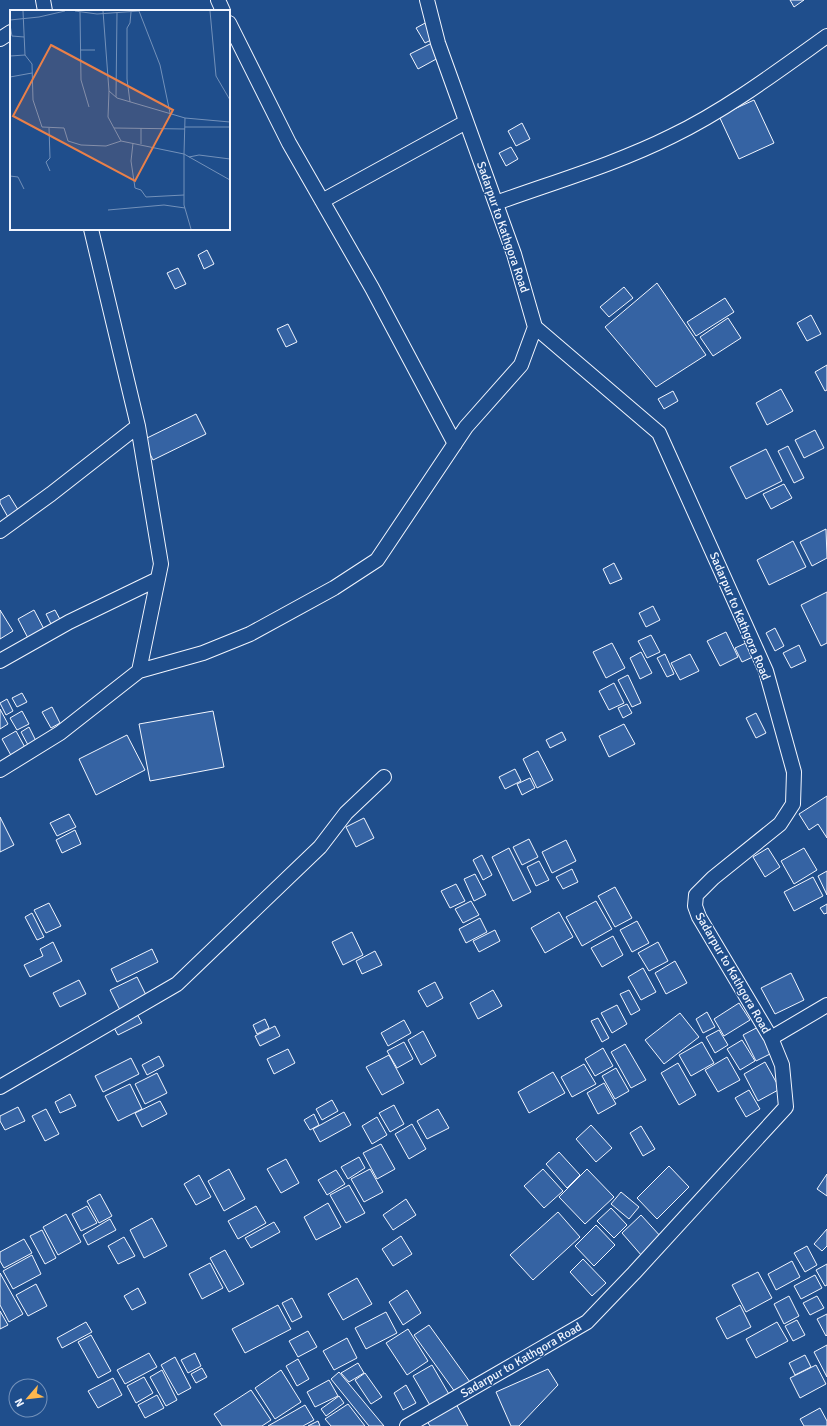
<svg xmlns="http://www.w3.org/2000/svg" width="827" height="1426" font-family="Signika,sans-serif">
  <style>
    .building { fill: #3563a3; stroke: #f2f6ff }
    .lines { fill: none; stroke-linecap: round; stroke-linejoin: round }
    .street-casing { stroke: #f2f6ff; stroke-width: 16 }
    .street { stroke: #1f4e8c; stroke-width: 14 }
    .labels { text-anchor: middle; stroke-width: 3; stroke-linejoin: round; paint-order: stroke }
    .street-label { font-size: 12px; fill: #f2f6ff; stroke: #1f4e8c }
    .inset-road { fill: none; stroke: #7391ba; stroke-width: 1 }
    .view { fill: #ea8049; fill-opacity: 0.15; stroke: #ea8049; stroke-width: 2 }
    .inset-edge { fill: none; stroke: #f2f6ff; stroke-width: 2 }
  </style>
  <rect width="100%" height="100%" fill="#1f4e8c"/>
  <!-- building -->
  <path class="building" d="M 790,0 L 804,0 L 794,7 Z
    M 427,22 L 435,38 L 425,43 L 416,28 Z
    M 432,43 L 440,57 L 418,69 L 410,54 Z
    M 754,100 L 774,143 L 739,159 L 719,116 Z
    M 522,123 L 530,139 L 516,146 L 508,131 Z
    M 511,147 L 518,159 L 506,166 L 499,153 Z
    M 207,250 L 214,264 L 204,269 L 198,255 Z
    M 178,268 L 186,284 L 175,289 L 167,273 Z
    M 657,283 L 706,355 L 656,387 L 605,327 Z
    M 624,287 L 633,298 L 609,317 L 600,307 Z
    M 725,298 L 734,312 L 696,336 L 687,322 Z
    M 811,315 L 821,334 L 807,341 L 797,323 Z
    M 728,318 L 741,338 L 713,356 L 700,337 Z
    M 288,324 L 297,342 L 286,347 L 277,329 Z
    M 827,365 L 827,390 L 825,391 L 815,372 Z
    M 781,389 L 793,411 L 767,425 L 756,403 Z
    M 673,391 L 678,401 L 664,409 L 658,399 Z
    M 196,414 L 206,434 L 153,460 L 143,440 Z
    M 815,430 L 824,448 L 804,458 L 795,440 Z
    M 788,446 L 804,478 L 794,483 L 778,451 Z
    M 766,449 L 782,481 L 746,499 L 730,467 Z
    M 784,484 L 792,498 L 771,509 L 763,494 Z
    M 9,495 L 20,513 L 9,519 L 0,503 L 0,500 Z
    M 826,529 L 827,558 L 812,566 L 800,542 Z
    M 793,541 L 806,567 L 769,585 L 757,560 Z
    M 614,563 L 622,579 L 610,584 L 603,569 Z
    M 827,592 L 827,643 L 821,646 L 801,605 Z
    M 653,606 L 660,620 L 646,627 L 639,613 Z
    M 0,610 L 13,631 L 0,639 Z
    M 34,610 L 45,631 L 29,640 L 18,619 Z
    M 55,610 L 62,623 L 53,628 L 46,614 Z
    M 775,628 L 784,646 L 775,651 L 766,633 Z
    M 726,632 L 738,657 L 720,666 L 707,641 Z
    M 651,635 L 660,652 L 647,658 L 638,641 Z
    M 748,642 L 755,656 L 742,662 L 735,648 Z
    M 612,643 L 625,668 L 606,678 L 593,652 Z
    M 799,645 L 806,661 L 791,668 L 783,653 Z
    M 641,652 L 652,673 L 640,679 L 630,658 Z
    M 665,654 L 674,674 L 667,677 L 657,658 Z
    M 690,654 L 699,671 L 680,680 L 671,663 Z
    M 628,675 L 641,703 L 632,707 L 618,680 Z
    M 614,683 L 624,703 L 609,710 L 599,691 Z
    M 22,693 L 27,702 L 17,707 L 12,698 Z
    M 7,699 L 13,711 L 6,715 L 0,703 Z
    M 627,704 L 632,713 L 623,718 L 618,708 Z
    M 52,707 L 60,723 L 51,728 L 42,712 Z
    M 0,709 L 8,724 L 0,729 Z
    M 22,711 L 29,724 L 17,730 L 10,718 Z
    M 213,711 L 224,767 L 150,781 L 139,724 Z
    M 756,713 L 766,733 L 756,738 L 746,718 Z
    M 624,724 L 635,744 L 609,757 L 599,736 Z
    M 29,727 L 36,741 L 28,745 L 21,732 Z
    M 16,731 L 27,751 L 13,759 L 2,739 Z
    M 562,732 L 566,740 L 550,748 L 546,740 Z
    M 127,735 L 145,770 L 96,795 L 79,759 Z
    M 538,751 L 553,780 L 537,788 L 523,759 Z
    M 515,769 L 521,781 L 505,789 L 499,777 Z
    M 530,778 L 535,788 L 522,795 L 517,784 Z
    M 827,796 L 827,838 L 818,824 L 809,830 L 799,814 Z
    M 69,814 L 76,827 L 57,836 L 50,823 Z
    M 0,817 L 14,845 L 0,852 Z
    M 364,818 L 374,838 L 356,847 L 346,827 Z
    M 75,830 L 81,844 L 62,853 L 56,840 Z
    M 529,839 L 538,857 L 522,865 L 513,847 Z
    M 566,840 L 576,861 L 552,873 L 542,852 Z
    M 509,848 L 531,892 L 513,901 L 492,857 Z
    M 768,848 L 780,867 L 765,877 L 753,857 Z
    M 804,848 L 817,870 L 794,884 L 781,861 Z
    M 482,855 L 492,875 L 483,880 L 473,860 Z
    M 539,861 L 549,880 L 536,886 L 527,867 Z
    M 572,869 L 578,882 L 563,889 L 556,877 Z
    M 827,871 L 827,895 L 818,876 Z
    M 475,874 L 486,895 L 474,901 L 464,879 Z
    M 813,877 L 823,896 L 794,911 L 784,892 Z
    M 456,884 L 465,901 L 450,908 L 441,891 Z
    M 615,887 L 632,918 L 615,927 L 598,896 Z
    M 471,901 L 479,915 L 463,923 L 455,909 Z
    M 596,901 L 612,929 L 582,946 L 566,917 Z
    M 49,903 L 61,926 L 46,933 L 34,910 Z
    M 827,904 L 827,913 L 824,914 L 820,908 Z
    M 559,912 L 573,937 L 545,953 L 531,928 Z
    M 32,913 L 44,937 L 37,940 L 25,917 Z
    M 480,918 L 487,932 L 466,943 L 459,929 Z
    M 637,921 L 649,943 L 632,952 L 620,930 Z
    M 495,930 L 500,941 L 479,952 L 473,941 Z
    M 352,932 L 363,955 L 343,965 L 332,942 Z
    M 613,936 L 623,955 L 602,967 L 591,948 Z
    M 53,942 L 62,961 L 30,977 L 24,965 L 43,956 L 40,949 Z
    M 658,942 L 668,961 L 649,971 L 638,953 Z
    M 152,949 L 158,962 L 117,982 L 111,969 Z
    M 375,951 L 382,965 L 362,974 L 356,961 Z
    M 675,961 L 687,983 L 666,994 L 655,973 Z
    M 643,968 L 656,992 L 641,1000 L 628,977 Z
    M 791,973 L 804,1000 L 775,1014 L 761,988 Z
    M 137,977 L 147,997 L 120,1010 L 110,990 Z
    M 79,980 L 86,994 L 60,1007 L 53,993 Z
    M 435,982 L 443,998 L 427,1007 L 418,991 Z
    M 493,990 L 502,1006 L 478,1019 L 470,1003 Z
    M 629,990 L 640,1010 L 631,1015 L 620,994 Z
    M 739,1003 L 750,1020 L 724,1036 L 714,1019 Z
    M 617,1005 L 627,1024 L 612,1033 L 601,1013 Z
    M 707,1012 L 715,1027 L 703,1033 L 696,1019 Z
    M 680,1013 L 699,1037 L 664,1064 L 645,1040 Z
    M 137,1014 L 142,1023 L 118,1035 L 113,1026 Z
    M 598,1018 L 609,1038 L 602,1042 L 591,1021 Z
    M 265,1019 L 269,1028 L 257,1034 L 253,1025 Z
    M 404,1020 L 411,1033 L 388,1046 L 381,1033 Z
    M 275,1026 L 280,1036 L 260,1046 L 255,1036 Z
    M 760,1026 L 774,1052 L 756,1061 L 743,1035 Z
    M 719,1030 L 728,1045 L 715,1053 L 706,1037 Z
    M 423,1031 L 436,1056 L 421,1065 L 408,1040 Z
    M 742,1040 L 755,1061 L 740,1070 L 727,1049 Z
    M 404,1042 L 413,1059 L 397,1068 L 387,1051 Z
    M 702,1042 L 714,1063 L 691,1076 L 679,1055 Z
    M 625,1044 L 646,1080 L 631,1088 L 611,1052 Z
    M 603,1048 L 613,1066 L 595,1076 L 585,1059 Z
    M 288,1049 L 295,1063 L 274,1074 L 267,1059 Z
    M 389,1055 L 404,1083 L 382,1095 L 366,1067 Z
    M 159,1056 L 164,1066 L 147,1075 L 142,1065 Z
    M 727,1057 L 740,1080 L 718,1092 L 705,1070 Z
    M 131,1058 L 139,1074 L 103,1092 L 95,1076 Z
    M 765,1062 L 780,1089 L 758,1101 L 744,1074 Z
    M 678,1063 L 696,1095 L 679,1105 L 661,1073 Z
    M 584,1064 L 596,1084 L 572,1097 L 561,1077 Z
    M 616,1068 L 629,1091 L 615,1099 L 602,1076 Z
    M 553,1072 L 565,1093 L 529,1113 L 518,1092 Z
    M 157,1073 L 167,1093 L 145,1104 L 135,1084 Z
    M 604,1083 L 616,1104 L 598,1114 L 587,1093 Z
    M 130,1084 L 142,1109 L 118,1121 L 105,1096 Z
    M 749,1090 L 760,1109 L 746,1117 L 735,1098 Z
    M 70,1094 L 76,1106 L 60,1113 L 55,1102 Z
    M 332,1100 L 338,1111 L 322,1120 L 316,1109 Z
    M 160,1101 L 167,1114 L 142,1127 L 135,1113 Z
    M 394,1105 L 404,1124 L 390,1132 L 379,1113 Z
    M 18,1107 L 25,1121 L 5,1130 L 0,1121 L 0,1116 Z
    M 46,1109 L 59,1134 L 45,1141 L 32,1116 Z
    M 438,1109 L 449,1128 L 427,1139 L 417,1121 Z
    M 344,1112 L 351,1125 L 320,1142 L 313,1129 Z
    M 314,1114 L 319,1125 L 310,1130 L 304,1120 Z
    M 377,1117 L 387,1135 L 372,1144 L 362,1126 Z
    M 412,1124 L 426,1149 L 409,1159 L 395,1134 Z
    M 591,1125 L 612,1148 L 596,1162 L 576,1139 Z
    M 641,1126 L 655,1149 L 643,1156 L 630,1133 Z
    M 381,1144 L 395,1169 L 377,1179 L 363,1153 Z
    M 559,1152 L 580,1175 L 567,1188 L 546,1164 Z
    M 359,1157 L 365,1168 L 348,1179 L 341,1167 Z
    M 286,1159 L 299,1183 L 281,1193 L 267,1169 Z
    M 669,1166 L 689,1187 L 657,1219 L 637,1198 Z
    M 229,1169 L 245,1199 L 224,1211 L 208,1181 Z
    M 370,1169 L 383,1192 L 364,1202 L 351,1179 Z
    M 543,1169 L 563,1191 L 544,1208 L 524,1186 Z
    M 587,1169 L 614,1197 L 585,1224 L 559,1197 Z
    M 336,1170 L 345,1184 L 327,1195 L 318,1180 Z
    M 827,1174 L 827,1196 L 817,1189 Z
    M 199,1175 L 211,1197 L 196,1205 L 184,1184 Z
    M 349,1185 L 365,1213 L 346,1223 L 330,1195 Z
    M 621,1192 L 639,1207 L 629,1219 L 611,1204 Z
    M 100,1194 L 112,1216 L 99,1223 L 87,1201 Z
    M 406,1199 L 416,1215 L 393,1230 L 383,1215 Z
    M 328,1203 L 341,1227 L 316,1240 L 304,1217 Z
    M 87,1206 L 97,1223 L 81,1231 L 72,1214 Z
    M 256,1206 L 266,1223 L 238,1239 L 228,1221 Z
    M 611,1208 L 627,1225 L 614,1238 L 597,1221 Z
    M 558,1212 L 580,1237 L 533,1280 L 510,1255 Z
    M 66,1214 L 81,1242 L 58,1255 L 43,1227 Z
    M 641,1215 L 662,1238 L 642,1256 L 622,1233 Z
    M 152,1218 L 167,1246 L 144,1258 L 130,1230 Z
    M 110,1219 L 116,1230 L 88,1245 L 83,1235 Z
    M 274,1222 L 280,1232 L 251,1248 L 245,1238 Z
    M 596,1225 L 615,1245 L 594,1266 L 575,1246 Z
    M 827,1229 L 827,1246 L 822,1251 L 814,1244 Z
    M 42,1230 L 56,1258 L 45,1264 L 30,1236 Z
    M 401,1236 L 412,1254 L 393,1266 L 382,1249 Z
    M 124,1237 L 135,1256 L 118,1264 L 108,1246 Z
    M 24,1239 L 32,1253 L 4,1268 L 0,1261 L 0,1252 Z
    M 807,1246 L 817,1265 L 805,1272 L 794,1253 Z
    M 225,1250 L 244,1284 L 229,1292 L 210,1258 Z
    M 32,1255 L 41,1274 L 13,1289 L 3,1271 Z
    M 583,1259 L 606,1283 L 592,1296 L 570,1272 Z
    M 792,1261 L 800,1277 L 776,1290 L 768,1274 Z
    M 210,1263 L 223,1288 L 202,1299 L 189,1274 Z
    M 827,1264 L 827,1285 L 825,1286 L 816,1270 Z
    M 758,1272 L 772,1298 L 746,1312 L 732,1285 Z
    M 0,1273 L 23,1314 L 9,1322 L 0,1305 Z
    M 815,1275 L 822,1288 L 801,1299 L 794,1286 Z
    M 357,1278 L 372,1304 L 343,1320 L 328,1294 Z
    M 36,1284 L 47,1306 L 28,1316 L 16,1295 Z
    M 138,1288 L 146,1303 L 132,1310 L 124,1296 Z
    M 407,1290 L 421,1313 L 403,1325 L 389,1302 Z
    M 789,1296 L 799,1316 L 784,1324 L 774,1304 Z
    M 817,1296 L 824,1308 L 810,1315 L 803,1303 Z
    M 292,1298 L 302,1317 L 292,1322 L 282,1303 Z
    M 278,1305 L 291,1329 L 245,1353 L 232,1329 Z
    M 740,1305 L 751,1327 L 727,1339 L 716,1318 Z
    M 0,1311 L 8,1325 L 0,1329 Z
    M 386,1312 L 397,1333 L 366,1349 L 355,1328 Z
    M 827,1314 L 827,1335 L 826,1336 L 817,1319 Z
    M 797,1320 L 805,1335 L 793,1341 L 785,1326 Z
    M 86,1322 L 92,1332 L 62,1348 L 57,1338 Z
    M 777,1322 L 788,1341 L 756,1358 L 746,1339 Z
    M 429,1325 L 470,1382 L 455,1392 L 414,1335 Z
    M 408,1329 L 428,1361 L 407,1375 L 386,1343 Z
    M 308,1331 L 317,1347 L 298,1357 L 289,1341 Z
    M 91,1335 L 111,1371 L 98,1378 L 78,1342 Z
    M 347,1338 L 357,1358 L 334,1370 L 323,1351 Z
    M 827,1345 L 827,1377 L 814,1352 Z
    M 149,1353 L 157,1367 L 125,1384 L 117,1370 Z
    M 195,1353 L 201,1366 L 188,1373 L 181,1360 Z
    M 805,1355 L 811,1367 L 795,1375 L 789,1363 Z
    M 175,1357 L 191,1388 L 178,1395 L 161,1365 Z
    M 298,1359 L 309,1379 L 297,1386 L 286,1366 Z
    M 358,1363 L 364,1373 L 349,1382 L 341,1373 Z
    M 432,1365 L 450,1396 L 431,1407 L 413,1376 Z
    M 816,1365 L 826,1384 L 800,1398 L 790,1378 Z
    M 202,1368 L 207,1377 L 196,1383 L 191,1374 Z
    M 548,1369 L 558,1385 L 519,1426 L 511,1426 L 496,1392 Z
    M 162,1370 L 177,1400 L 166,1406 L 150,1377 Z
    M 281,1370 L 301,1402 L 275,1419 L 255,1388 Z
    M 339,1372 L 384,1426 L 369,1426 L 331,1379 Z
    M 365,1373 L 382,1397 L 371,1404 L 355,1380 Z
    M 144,1377 L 153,1393 L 136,1403 L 127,1386 Z
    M 113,1378 L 122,1395 L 98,1408 L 88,1391 Z
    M 329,1380 L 338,1396 L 315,1407 L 307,1392 Z
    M 406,1385 L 416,1403 L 403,1410 L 394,1393 Z
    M 251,1390 L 271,1420 L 262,1426 L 222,1426 L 214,1414 Z
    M 157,1395 L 164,1408 L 145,1418 L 138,1405 Z
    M 339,1396 L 344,1403 L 326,1416 L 321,1409 Z
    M 455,1402 L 468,1426 L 430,1426 L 425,1418 Z
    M 348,1404 L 365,1426 L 331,1426 L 325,1419 Z
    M 305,1405 L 314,1420 L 303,1426 L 268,1426 Z
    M 820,1408 L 827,1421 L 827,1426 L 804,1426 L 800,1419 Z
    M 318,1421 L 320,1426 L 308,1426 Z"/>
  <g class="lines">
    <!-- street casing -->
    <g class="street-casing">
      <path id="street" d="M 43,0 L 45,11
        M 218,0 L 223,11
        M 229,23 L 289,143 L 372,288 L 455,444
        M 0,39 L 11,32
        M 322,201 L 466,122
        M 496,203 C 554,182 616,164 672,136 C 726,110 778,71 827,36
        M 91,229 L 138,426 L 161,564 L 139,671
        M 0,531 L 51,494 L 138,426
        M 0,661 L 69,622 L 158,579
        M 0,770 L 60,733 L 139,671 L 203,653 L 250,634 L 334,588 L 377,560 L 466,427 L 521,365 L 535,327
        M 771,1038 L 827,1005
        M 0,1087 L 177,984 L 320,847 L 346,813 L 384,777
        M 407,1426 L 587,1322 L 634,1273 L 786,1107 L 782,1065 L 771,1038 L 699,917 L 695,906 L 696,895 L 713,878 L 780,824 L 793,804 L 794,772 L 766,671 L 659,433 L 535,327 L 514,254 L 438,43 L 427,0"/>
    </g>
    <!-- street -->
    <use href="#street" class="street"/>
  </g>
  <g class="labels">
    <!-- street labels -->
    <g class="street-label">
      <text transform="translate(503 227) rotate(71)" y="4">Sadarpur to Kathgora Road</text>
      <text transform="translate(740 616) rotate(67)" y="4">Sadarpur to Kathgora Road</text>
      <text transform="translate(733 973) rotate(60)" y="4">Sadarpur to Kathgora Road</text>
      <text transform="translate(521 1360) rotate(-30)" y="4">Sadarpur to Kathgora Road</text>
    </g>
  </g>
  <!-- overview -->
  <g transform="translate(10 10)">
    <rect width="220" height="220" fill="#1f4e8c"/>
    <path class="inset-road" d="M 13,1 L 15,45 L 22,54 L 23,90 L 32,117 L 54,118 L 58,131 L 71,135 L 96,136 L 111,131 L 174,144 L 174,195 L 181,219M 65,1 L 87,4 L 129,1M 93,1 L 99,81 L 98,107 L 111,131M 129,1 L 150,55 L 160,103M 200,1 L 206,66 L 220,90M 70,2 L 71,70 L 79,97M 0,10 L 29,7 L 55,1M 0,15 L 2,26 L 14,27M 70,40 L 85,40M 0,46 L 15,45M 0,67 L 22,63M 99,81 L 107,88 L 175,108 L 220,112M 106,87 L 107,2M 120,92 L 117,69 L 117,18 L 120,13 L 121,2M 175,108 L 174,144 L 220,170M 175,117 L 220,117M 39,118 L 40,148 L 36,152 L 40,161M 104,118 L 175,119M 131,118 L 131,134M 123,133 L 121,151 L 125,178 L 131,180 L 136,187 L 174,185M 179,147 L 189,145 L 220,149M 0,166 L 8,167 L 14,179M 98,200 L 154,195 L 175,198"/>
    <path class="view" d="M 41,35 L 163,100 L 125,171 L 3,106 Z"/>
    <rect width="220" height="220" class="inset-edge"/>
  </g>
  <!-- north arrow -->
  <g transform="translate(28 1398) rotate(242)"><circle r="19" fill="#1f4e8c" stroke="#7391ba"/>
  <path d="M0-3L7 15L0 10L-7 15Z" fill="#ffb74d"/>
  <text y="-6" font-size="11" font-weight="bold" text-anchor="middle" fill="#f2f6ff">N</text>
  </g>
</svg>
